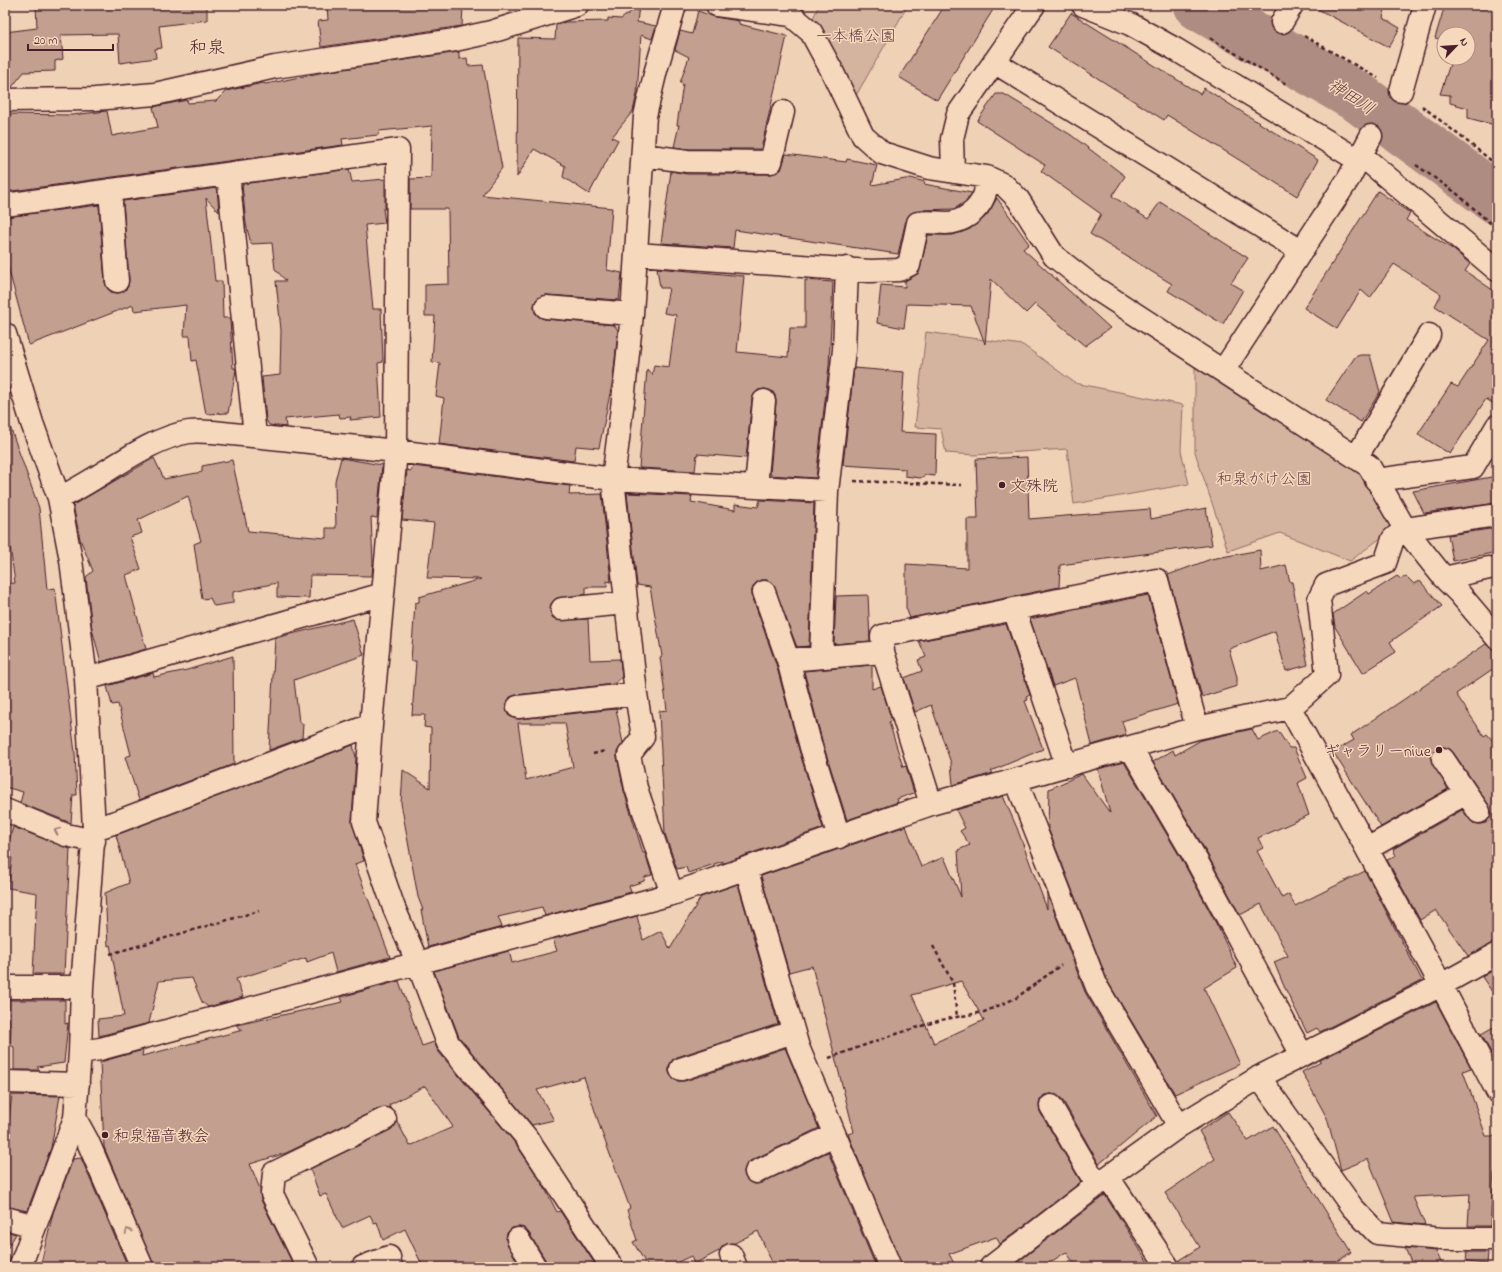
<svg xmlns="http://www.w3.org/2000/svg" width="1502" height="1272" font-family="'Indie Flower','Klee One',sans-serif">
  <style>
    .green { fill: #d4b49f; stroke: #8f6a65 }
    .lines { fill: none; stroke-linecap: round; stroke-linejoin: round }
    .river { stroke: #af8c81; stroke-width: 51 }
    .building { fill: #c29f8f; stroke: #4a1f2b; fill-rule: evenodd }
    .minor-casing { stroke: #4a1f2b; stroke-width: 25 }
    .path { stroke: #4a1f2b; stroke-width: 2.5; stroke-dasharray: 4 3; stroke-linecap: butt }
    .minor { stroke: #f6d8bc; stroke-width: 22 }
    .oneway { stroke: #a07c74 }
    .poi-dot { fill: #4a1f2b; stroke: #f6d8bc; stroke-width: 1.5 }
    .labels { text-anchor: middle; stroke-width: 3; stroke-linejoin: round; paint-order: stroke }
    .park-label { font-size: 16px; fill: #663d42; stroke: #f6d8bc }
    .poi-label { font-size: 16px; fill: #4a1f2b; stroke: #f6d8bc; text-anchor: start }
    .water-label { font-size: 17px; font-style: italic; fill: #633a40; stroke: #f6d8bc }
    .quarter-label { font-size: 18px; fill: #4a1f2b; stroke: #f6d8bc }
  </style>
  <rect width="100%" height="100%" fill="#efd1b6"/>
  <filter id="ink" filterUnits="userSpaceOnUse"><feTurbulence type="fractalNoise" baseFrequency=".025" numOctaves="2"/><feDisplacementMap in="SourceGraphic" scale="8" xChannelSelector="R" yChannelSelector="G"/><feConvolveMatrix kernelMatrix="1 2 1 2 8 2 1 2 1" color-interpolation-filters="sRGB"/></filter>
  <g filter="url(#ink)">
    <!-- green -->
    <path class="green" d="M 819,5 L 908,5 L 854,99 L 812,21 Z
      M 926,332 L 1023,345 L 1075,383 L 1183,405 L 1181,451 L 1189,484 L 1074,504 L 1067,449 L 975,455 L 946,453 L 941,429 L 915,427 Z
      M 1195,363 L 1362,475 L 1394,528 L 1350,561 L 1280,533 L 1228,551 L 1195,452 Z"/>
    <g class="lines">
      <!-- river -->
      <path class="river" d="M 1199,5 L 1359,98 L 1497,199"/>
    </g>
    <!-- building -->
    <path class="building" d="M 36,5 L 70,5 L 71,7 L 92,5 L 207,5 L 207,20 L 159,26 L 162,48 L 155,49 L 156,58 L 120,63 L 118,34 L 61,35 L 63,59 L 55,61 L 55,71 L 24,72 L 12,87 L 5,88 L 5,55 L 7,55 L 5,32 L 37,28 Z
      M 327,5 L 463,5 L 462,26 L 321,47 L 318,21 L 328,20 Z
      M 945,5 L 996,5 L 937,100 L 899,77 Z
      M 1310,5 L 1386,5 L 1383,18 L 1400,28 L 1389,47 Z
      M 1445,5 L 1497,5 L 1497,107 L 1495,125 L 1468,118 L 1468,108 L 1450,103 L 1450,95 L 1440,94 L 1452,58 L 1468,58 L 1468,34 L 1444,34 L 1444,40 L 1435,38 Z
      M 639,6 L 637,22 L 656,26 L 652,39 L 641,35 L 637,94 L 633,111 L 612,137 L 618,140 L 589,194 L 563,177 L 565,166 L 534,149 L 517,177 L 518,38 L 555,39 L 556,25 L 565,22 L 608,21 L 608,18 L 621,19 Z
      M 698,11 L 715,17 L 739,21 L 739,24 L 787,36 L 761,149 L 688,149 L 674,147 L 679,125 L 677,125 L 683,84 L 680,83 L 689,57 L 675,50 L 680,31 L 692,34 Z
      M 1071,13 L 1200,94 L 1204,88 L 1318,160 L 1297,196 L 1167,115 L 1164,120 L 1048,47 Z
      M 459,52 L 459,59 L 467,58 L 468,66 L 483,65 L 502,168 L 482,195 L 612,208 L 607,270 L 622,273 L 619,300 L 547,295 L 541,296 L 536,300 L 534,306 L 535,313 L 539,317 L 545,319 L 614,325 L 618,330 L 613,379 L 599,448 L 576,446 L 574,461 L 439,444 L 444,398 L 436,396 L 440,363 L 432,362 L 435,316 L 425,316 L 425,285 L 449,284 L 448,209 L 410,209 L 410,179 L 431,178 L 432,126 L 379,131 L 378,135 L 342,139 L 343,145 L 5,192 L 5,114 L 72,115 L 107,111 L 112,136 L 158,127 L 153,107 L 187,100 L 188,103 L 216,101 L 226,91 L 263,83 L 266,84 L 324,72 Z
      M 996,94 L 1004,94 L 1071,135 L 1125,176 L 1112,196 L 1148,219 L 1160,202 L 1248,258 L 1231,283 L 1243,290 L 1223,324 L 1168,291 L 1172,284 L 1090,234 L 1101,214 L 1041,171 L 1045,165 L 977,121 Z
      M 786,154 L 846,162 L 847,159 L 877,165 L 872,185 L 911,178 L 925,182 L 924,184 L 972,193 L 965,202 L 954,209 L 921,210 L 910,214 L 906,220 L 898,254 L 735,230 L 733,248 L 661,243 L 671,171 L 687,174 L 771,174 L 781,170 Z
      M 349,169 L 352,182 L 385,179 L 385,209 L 383,209 L 385,223 L 365,225 L 373,309 L 381,309 L 383,362 L 378,363 L 381,417 L 350,420 L 351,417 L 340,418 L 339,414 L 285,419 L 286,427 L 269,425 L 266,420 L 262,377 L 280,375 L 281,330 L 276,281 L 286,281 L 275,269 L 272,243 L 251,244 L 246,224 L 242,184 Z
      M 217,188 L 219,212 L 206,198 L 215,281 L 222,281 L 223,318 L 230,318 L 230,320 L 233,368 L 235,368 L 236,370 L 228,413 L 206,414 L 196,360 L 192,361 L 190,336 L 184,336 L 186,305 L 134,311 L 133,305 L 29,345 L 5,256 L 5,217 L 99,205 L 105,282 L 107,288 L 111,292 L 118,293 L 124,291 L 128,287 L 129,280 L 123,201 Z
      M 1378,191 L 1410,213 L 1406,220 L 1454,250 L 1470,264 L 1465,271 L 1497,293 L 1497,406 L 1486,399 L 1450,454 L 1418,434 L 1451,384 L 1458,387 L 1489,340 L 1435,306 L 1441,294 L 1394,264 L 1370,298 L 1361,290 L 1337,329 L 1304,308 Z
      M 997,198 L 1029,244 L 1023,249 L 1110,328 L 1085,346 L 1035,304 L 1026,313 L 991,279 L 985,344 L 971,306 L 907,304 L 904,328 L 877,323 L 881,285 L 905,287 L 905,281 L 919,273 L 928,235 L 953,235 L 970,229 L 987,215 Z
      M 657,268 L 744,276 L 737,352 L 788,357 L 790,328 L 805,328 L 805,280 L 833,282 L 829,366 L 816,478 L 770,475 L 776,402 L 775,395 L 772,391 L 765,389 L 758,390 L 754,394 L 752,399 L 746,458 L 697,454 L 695,471 L 639,468 L 647,369 L 652,375 L 654,365 L 669,367 L 676,315 L 664,313 L 669,288 L 660,288 Z
      M 1360,355 L 1370,355 L 1380,392 L 1361,422 L 1326,400 L 1355,357 Z
      M 854,368 L 904,372 L 900,432 L 936,434 L 935,476 L 926,475 L 920,478 L 905,476 L 905,469 L 843,465 Z
      M 8,421 L 39,508 L 47,589 L 55,588 L 75,753 L 77,795 L 73,795 L 71,823 L 20,803 L 23,792 L 5,787 L 5,584 L 15,583 L 5,509 L 5,422 Z
      M 1027,457 L 1029,519 L 1150,509 L 1151,519 L 1206,508 L 1212,545 L 1060,565 L 1059,587 L 910,618 L 906,608 L 906,564 L 967,568 L 967,519 L 978,519 L 976,459 Z
      M 154,458 L 164,479 L 202,472 L 202,466 L 232,460 L 248,531 L 326,538 L 326,528 L 336,528 L 335,481 L 341,458 L 382,465 L 377,518 L 371,517 L 373,563 L 372,576 L 310,575 L 309,598 L 277,597 L 277,583 L 233,592 L 233,603 L 214,606 L 210,598 L 202,599 L 194,544 L 201,541 L 188,496 L 138,520 L 142,533 L 130,537 L 141,569 L 126,575 L 146,649 L 101,662 L 92,629 L 86,577 L 93,571 L 80,539 L 73,505 Z
      M 413,466 L 570,486 L 569,495 L 602,494 L 611,582 L 607,581 L 607,587 L 586,587 L 586,594 L 555,599 L 551,604 L 550,611 L 552,617 L 557,620 L 588,619 L 590,660 L 620,659 L 622,677 L 614,684 L 516,695 L 510,697 L 507,702 L 506,709 L 508,715 L 513,718 L 519,719 L 616,709 L 623,743 L 617,752 L 617,757 L 624,791 L 643,853 L 645,853 L 652,875 L 645,877 L 644,881 L 629,886 L 631,892 L 545,916 L 542,907 L 498,917 L 502,927 L 428,947 L 421,910 L 423,910 L 418,897 L 401,803 L 403,770 L 430,788 L 431,728 L 424,727 L 425,715 L 412,715 L 416,661 L 411,661 L 415,603 L 419,602 L 419,597 L 481,579 L 427,578 L 434,523 L 402,520 L 407,470 L 411,471 ZM 518,723 L 565,723 L 573,767 L 526,780 Z
      M 1497,476 L 1497,503 L 1424,513 L 1413,491 Z
      M 627,493 L 692,496 L 691,502 L 735,510 L 735,504 L 758,507 L 760,500 L 814,503 L 809,646 L 797,647 L 772,583 L 767,580 L 760,580 L 755,584 L 752,590 L 752,596 L 776,664 L 799,750 L 823,828 L 721,864 L 723,861 L 688,873 L 686,867 L 677,869 L 665,834 L 659,711 L 667,710 L 660,657 L 662,656 L 650,587 L 637,585 Z
      M 1497,528 L 1497,552 L 1453,561 L 1448,535 Z
      M 1260,550 L 1261,571 L 1286,565 L 1290,582 L 1292,582 L 1308,665 L 1286,671 L 1275,631 L 1229,649 L 1237,677 L 1237,686 L 1202,697 L 1168,575 L 1211,559 Z
      M 1397,576 L 1401,579 L 1406,576 L 1414,584 L 1420,581 L 1442,606 L 1390,642 L 1396,652 L 1363,673 L 1335,627 L 1333,614 L 1367,591 L 1369,594 Z
      M 868,595 L 870,641 L 834,644 L 836,596 Z
      M 1148,595 L 1178,704 L 1122,721 L 1126,735 L 1092,745 L 1075,678 L 1053,686 L 1030,619 Z
      M 353,619 L 364,655 L 294,680 L 299,722 L 303,724 L 302,738 L 269,750 L 275,638 Z
      M 1006,624 L 1030,695 L 1026,697 L 1028,700 L 1025,701 L 1043,749 L 991,771 L 993,773 L 953,785 L 951,763 L 931,705 L 915,712 L 904,678 L 922,671 L 918,660 L 926,657 L 919,641 Z
      M 1486,644 L 1492,650 L 1497,650 L 1497,666 L 1456,694 L 1484,736 L 1487,734 L 1497,746 L 1497,942 L 1468,956 L 1436,910 L 1420,920 L 1387,860 L 1396,856 L 1393,849 L 1462,810 L 1473,823 L 1480,824 L 1486,823 L 1490,817 L 1491,811 L 1489,805 L 1453,752 L 1448,748 L 1442,747 L 1436,749 L 1432,753 L 1431,760 L 1448,789 L 1381,827 L 1333,752 L 1354,740 L 1351,735 Z
      M 233,656 L 234,764 L 139,800 L 125,757 L 131,755 L 118,704 L 112,705 L 107,686 L 153,673 L 154,677 L 187,670 Z
      M 872,665 L 872,689 L 881,686 L 892,721 L 889,722 L 903,767 L 906,766 L 914,793 L 897,799 L 898,802 L 847,820 L 823,744 L 804,671 Z
      M 1252,729 L 1258,740 L 1278,731 L 1289,748 L 1294,748 L 1307,778 L 1298,783 L 1309,815 L 1258,838 L 1263,848 L 1257,851 L 1282,898 L 1289,894 L 1295,906 L 1365,871 L 1422,980 L 1320,1032 L 1317,1028 L 1307,1033 L 1283,984 L 1274,962 L 1288,956 L 1261,904 L 1240,915 L 1204,848 L 1153,762 L 1173,750 L 1175,755 L 1201,740 Z
      M 353,745 L 356,757 L 352,821 L 364,861 L 355,864 L 390,957 L 336,972 L 331,953 L 307,962 L 306,958 L 236,979 L 243,997 L 208,1007 L 202,1002 L 192,978 L 159,981 L 149,1023 L 99,1036 L 98,1019 L 124,1016 L 110,945 L 108,946 L 105,893 L 129,883 L 116,835 Z
      M 1124,762 L 1182,860 L 1218,927 L 1237,968 L 1204,988 L 1240,1064 L 1175,1094 L 1108,982 L 1048,828 L 1049,789 L 1082,774 L 1110,813 L 1098,769 Z
      M 1003,796 L 1017,828 L 1047,909 L 1047,893 L 1085,992 L 1157,1116 L 1099,1164 L 1062,1099 L 1057,1095 L 1051,1094 L 1044,1095 L 1040,1100 L 1039,1106 L 1040,1112 L 1081,1182 L 1000,1244 L 996,1237 L 949,1254 L 956,1267 L 902,1267 L 848,1134 L 854,1132 L 812,966 L 789,972 L 761,876 L 906,826 L 921,867 L 944,857 L 961,897 L 958,850 L 970,845 L 960,831 L 965,828 L 956,810 ZM 961,981 L 984,1020 L 934,1043 L 912,995 Z
      M 13,827 L 70,849 L 64,974 L 33,974 L 37,893 L 8,888 L 12,858 L 5,856 Z
      M 738,884 L 778,1024 L 677,1057 L 672,1060 L 669,1066 L 669,1073 L 673,1079 L 678,1081 L 685,1081 L 785,1048 L 819,1128 L 750,1161 L 746,1165 L 744,1171 L 745,1177 L 749,1182 L 755,1184 L 761,1183 L 828,1152 L 876,1267 L 774,1267 L 758,1231 L 735,1243 L 726,1244 L 719,1251 L 694,1264 L 691,1256 L 667,1267 L 648,1267 L 633,1242 L 637,1240 L 627,1210 L 630,1208 L 602,1133 L 584,1077 L 537,1090 L 554,1120 L 532,1125 L 459,1037 L 434,971 L 509,951 L 512,963 L 557,951 L 553,939 L 637,916 L 643,940 L 661,931 L 670,949 L 701,897 Z
      M 1497,968 L 1497,999 L 1482,977 Z
      M 399,981 L 422,1046 L 434,1042 L 438,1051 L 516,1144 L 542,1183 L 557,1212 L 560,1211 L 597,1267 L 547,1267 L 546,1261 L 529,1233 L 524,1228 L 518,1227 L 512,1228 L 507,1233 L 506,1240 L 520,1267 L 423,1267 L 405,1229 L 383,1240 L 377,1222 L 374,1223 L 370,1215 L 342,1228 L 326,1194 L 320,1196 L 310,1169 L 390,1130 L 395,1126 L 397,1121 L 410,1146 L 453,1127 L 425,1086 L 389,1105 L 390,1108 L 380,1108 L 286,1153 L 250,1164 L 260,1189 L 261,1200 L 292,1262 L 285,1267 L 154,1267 L 104,1147 L 100,1062 L 143,1050 L 142,1056 L 243,1030 L 236,1025 L 343,1002 L 341,997 Z
      M 9,1000 L 65,1000 L 65,1024 L 68,1023 L 64,1063 L 37,1067 L 40,1070 L 14,1070 L 14,1047 L 10,1045 L 11,1028 L 9,1028 Z
      M 1436,1002 L 1471,1068 L 1463,1071 L 1486,1136 L 1497,1136 L 1497,1173 L 1494,1173 L 1490,1226 L 1468,1226 L 1470,1194 L 1413,1197 L 1425,1225 L 1394,1222 L 1368,1159 L 1341,1170 L 1327,1118 L 1302,1072 L 1321,1062 L 1320,1060 Z
      M 1497,1025 L 1497,1057 L 1494,1058 L 1481,1034 Z
      M 12,1095 L 60,1096 L 51,1148 L 27,1211 L 5,1206 L 5,1119 L 9,1118 Z
      M 1228,1112 L 1248,1141 L 1273,1126 L 1351,1252 L 1330,1267 L 1180,1267 L 1179,1260 L 1200,1247 L 1165,1193 L 1215,1159 L 1199,1131 Z
      M 81,1158 L 128,1267 L 40,1267 L 53,1213 L 73,1159 Z
      M 1105,1195 L 1151,1267 L 1077,1267 L 1066,1252 L 1043,1267 L 1015,1267 L 1014,1265 Z
      M 5,1231 L 16,1234 L 5,1252 Z
      M 1405,1248 L 1436,1251 L 1443,1267 L 1413,1267 Z
      M 1467,1252 L 1488,1252 L 1487,1264 L 1466,1262 Z"/>
    <g class="lines">
      <!-- minor casing -->
      <g class="minor-casing">
        <path id="minor" d="M 717,5 L 791,15 L 811,32 L 831,69 L 863,136 L 882,153 L 929,168 L 987,177 L 1004,185 L 1018,199 L 1054,256 L 1095,288 L 1369,466 L 1405,529 L 1444,578 L 1459,593 L 1497,638
          M 1083,5 L 1130,24 L 1175,49 L 1358,160
          M 1282,22 L 1292,5
          M 994,62 L 1301,251
          M 1401,91 L 1425,5
          M 5,100 L 95,99 L 155,94 L 275,67 L 455,40 L 491,32 L 577,5
          M 643,155 L 687,161 L 771,162 L 783,112
          M 1361,155 L 1497,270
          M 953,172 L 952,139 L 958,114 L 1034,5
          M 228,174 L 255,436
          M 110,190 L 117,281
          M 5,205 L 398,150 L 396,451 L 371,725 L 364,822 L 394,908 L 418,964 L 448,1043 L 526,1137 L 612,1267
          M 637,254 L 870,271 L 899,270 L 909,265 L 918,223 C 928,221 936,223 946,223 C 962,223 978,211 984,196 C 986,191 986,183 987,177
          M 546,307 L 632,314
          M 5,334 L 32,423 L 59,498 L 71,560 L 86,679 L 94,829 L 82,987 L 80,1052 L 75,1118 L 20,1267
          M 1223,371 L 1349,178 L 1371,136
          M 1356,458 L 1429,335
          M 1376,480 L 1473,467 L 1497,426
          M 756,487 L 764,401
          M 59,498 C 99,480 147,438 189,432 C 197,431 205,432 213,432 L 396,451 L 613,479 L 827,491
          M 1444,578 L 1489,568
          M 764,592 L 788,660 L 811,747 L 839,837
          M 562,609 L 626,603
          M 1014,609 L 1067,766
          M 821,657 L 827,491 L 844,350 L 847,268
          M 788,660 L 883,652
          M 86,679 L 383,594
          M 518,707 L 636,694
          M 1290,708 L 1441,985 L 1497,1091
          M 1130,747 L 1193,854 L 1302,1055
          M 1443,759 L 1479,812
          M 1016,780 L 1097,987 L 1179,1126
          M 931,804 L 883,652 L 882,636 L 1157,580 L 1197,728
          M 5,810 L 66,835 L 94,841
          M 94,829 L 119,821 L 371,725
          M 1367,849 L 1466,793
          M 746,868 L 798,1047 L 890,1267
          M 672,894 L 636,788 L 629,755 L 643,737 L 636,694 L 613,479 L 624,392 L 632,314 L 645,116 L 656,70 L 675,5
          M 5,987 L 82,987
          M 80,1052 L 100,1049 L 672,894 L 931,804 L 1197,728 L 1290,708 L 1327,675 L 1319,599 L 1326,585 L 1385,563 L 1393,539 L 1405,529 L 1497,515
          M 681,1069 L 793,1032
          M 1259,1077 L 1352,1207 L 1377,1233 L 1442,1239 L 1497,1239
          M 5,1082 L 78,1084
          M 1051,1106 L 1097,1185
          M 75,1118 L 88,1142 L 142,1267
          M 756,1172 L 834,1135
          M 1108,1177 L 1168,1267
          M 5,1218 L 35,1226
          M 518,1239 L 535,1267
          M 731,1255 L 736,1267
          M 308,1267 L 272,1194 L 274,1173 L 385,1119
          M 363,1267 L 389,1257 L 391,1267
          M 991,1267 L 1097,1185 L 1179,1126 L 1263,1075 L 1441,985 L 1497,954"/>
      </g>
      <!-- path -->
      <path class="path" d="M 1254,5 L 1261,9
        M 1304,36 L 1378,78
        M 1210,38 L 1286,84
        M 1422,106 L 1497,165
        M 1416,165 L 1455,192 L 1497,229
        M 854,481 L 962,485
        M 593,754 L 605,751
        M 933,946 L 953,983 L 957,1017
        M 110,954 L 259,911
        M 829,1058 L 890,1036 L 941,1020 L 984,1012 L 1016,998 L 1061,965"/>
      <!-- minor -->
      <use href="#minor" class="minor"/>
    </g>
    <!-- one-way arrows -->
    <defs><path id="oneway-chevron" d="M-2-3.5L2.5 0L-2 3.5" fill="none" stroke-width="1.6" stroke-linecap="round" stroke-linejoin="round"/></defs>
    <g class="oneway">
      <use href="#oneway-chevron" transform="translate(57 831) rotate(-158)"/>
      <use href="#oneway-chevron" transform="translate(128 1231) rotate(-113)"/>
    </g>
  </g>
  <!-- markers -->
  <g class="poi-dot">
    <circle cx="1002" cy="485" r="4"/>
    <circle cx="1439" cy="750" r="4"/>
    <circle cx="105" cy="1135" r="4"/>
  </g>
  <g class="labels">
    <!-- park labels -->
    <g class="park-label">
      <text x="856" y="41">一本橋公園</text>
      <text x="1264" y="484">和泉がけ公園</text>
    </g>
    <!-- poi labels -->
    <g class="poi-label">
      <text x="1010" y="491">文殊院</text>
      <text x="1431" y="756" text-anchor="end">ギャラリーniue</text>
      <text x="113" y="1141">和泉福音教会</text>
    </g>
    <!-- water labels -->
    <g class="water-label">
      <text transform="translate(1352 96) rotate(33)" y="6">神田川</text>
    </g>
    <!-- quarter labels -->
    <g class="quarter-label">
      <text x="207" y="53">和泉</text>
    </g>
  </g>
  <!-- margin -->
  <rect width="1502" height="1272" fill="none" stroke="#f6d8bc" stroke-width="20"/>
  <rect x="10" y="10" width="1482" height="1252" fill="none" stroke="#4a1f2b" stroke-width="1.5" filter="url(#ink)"/>
  <!-- north arrow -->
  <g transform="translate(1456 46) rotate(65)"><circle r="19" fill="#f6d8bc" stroke="#b18e82"/>
  <path d="M0-3L7 15L0 10L-7 15Z" fill="#4a1f2b"/>
  <text y="-6" font-size="11" font-weight="bold" text-anchor="middle" fill="#4a1f2b">N</text>
  </g>
  <!-- scale -->
  <path d="M28 44v6h85v-6" fill="none" stroke="#4a1f2b" stroke-width="2"/>
  <text x="34" y="44" font-size="12" fill="#4a1f2b" stroke="#f6d8bc" stroke-width="3" paint-order="stroke">20 m</text>
</svg>
